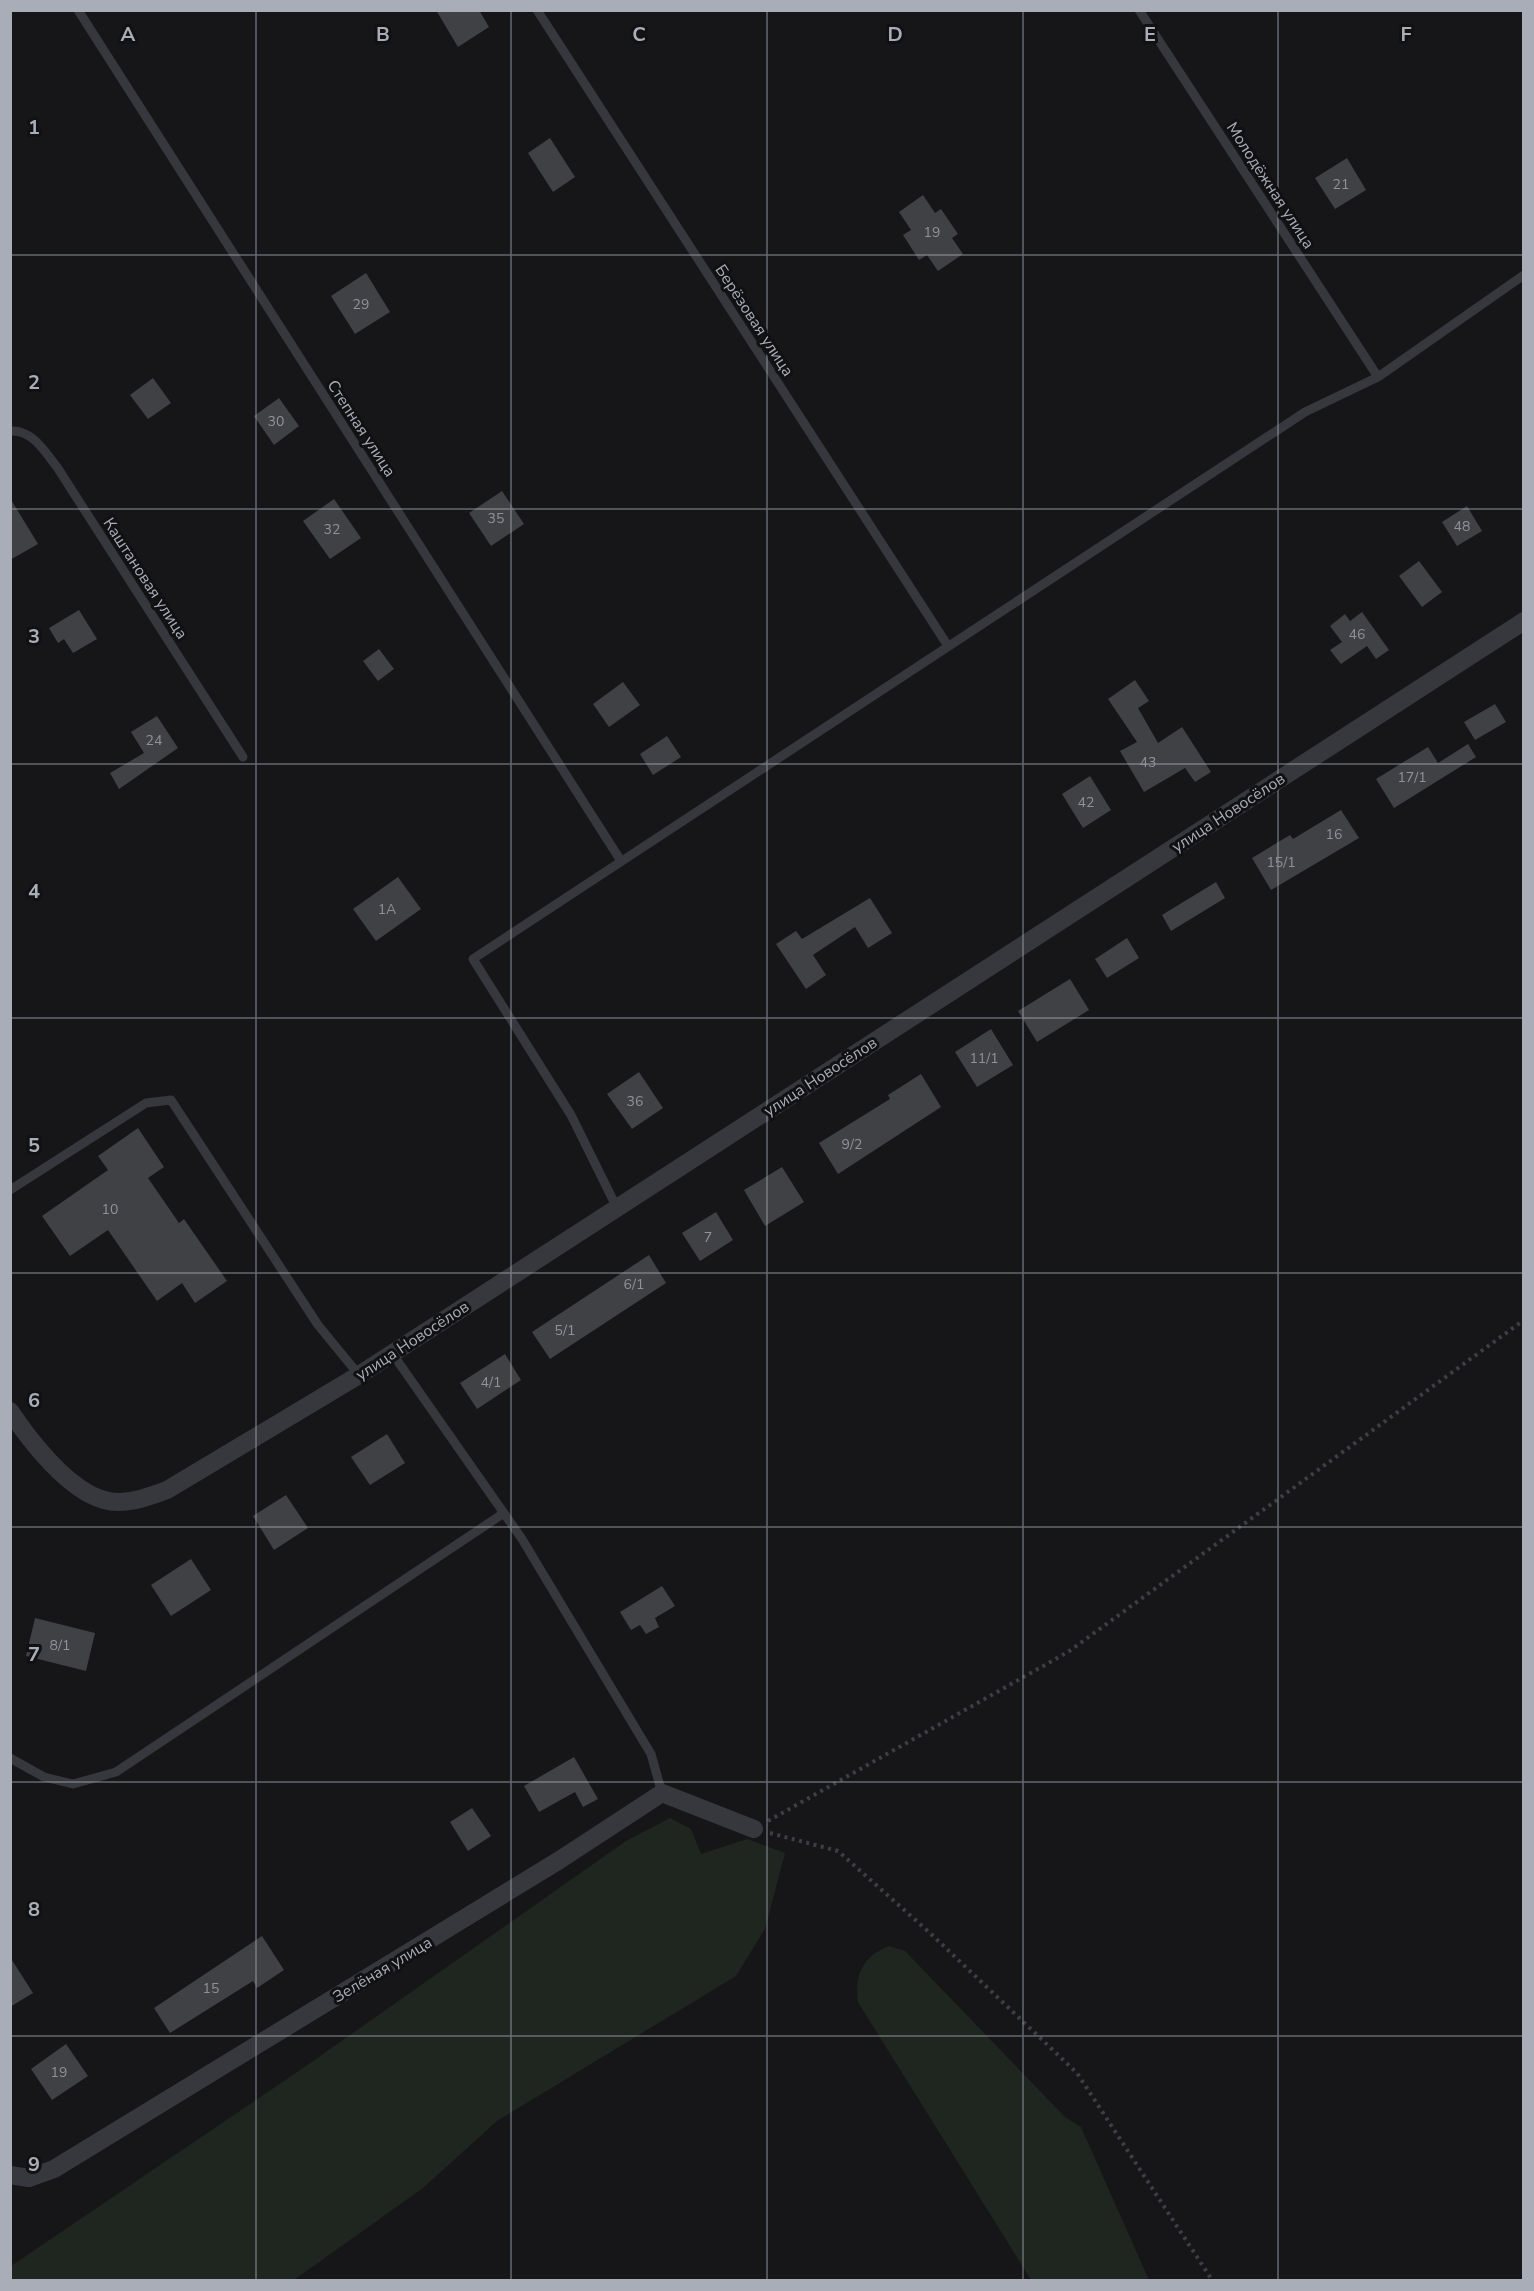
<svg xmlns="http://www.w3.org/2000/svg" width="1534" height="2291" font-family="'Nunito Sans',sans-serif">
  <style>
    .green { fill: #1e261f }
    .building { fill: #404145 }
    .lines { fill: none; stroke-linecap: round; stroke-linejoin: round }
    .path { stroke: #3d3f44; stroke-width: 4; stroke-dasharray: 3 4.5; stroke-linecap: butt }
    .service { stroke: #37383d; stroke-width: 9 }
    .minor { stroke: #37383d; stroke-width: 18 }
    .grid { fill: none; stroke: #a8adb8; stroke-width: 1.5; stroke-opacity: 0.55 }
    .labels { text-anchor: middle; stroke-width: 6; stroke-linejoin: round; paint-order: stroke }
    .number-label { font-size: 14px; fill: #8e929b }
    .street-label { font-size: 16px; fill: #a8adb8; stroke: #111113 }
    .grid-label { font-size: 20px; text-anchor: middle; font-weight: bold; fill: #a8adb8; stroke: #111113; stroke-width: 6; stroke-linejoin: round; paint-order: stroke }
  </style>
  <rect width="100%" height="100%" fill="#161618"/>
  <!-- green -->
  <path class="green" d="M 670,1818 L 691,1829 L 701,1854 L 747,1839 L 785,1853 L 765,1929 L 736,1976 L 497,2121 L 423,2188 L 294,2280 L 11,2280 L 11,2266 L 306,2066 L 626,1841 Z
    M 889,1946 L 905,1951 L 1065,2117 L 1081,2127 L 1149,2280 L 1031,2280 L 858,2002 C 854,1975 863,1956 889,1946 Z"/>
  <!-- building -->
  <path class="building" d="M 436,10 L 479,10 L 489,27 L 458,47 Z
    M 550,138 L 575,177 L 553,192 L 528,153 Z
    M 1347,158 L 1366,190 L 1335,209 L 1315,178 Z
    M 923,195 L 935,213 L 941,209 L 958,234 L 952,238 L 963,254 L 938,271 L 927,255 L 919,260 L 903,235 L 911,230 L 899,212 Z
    M 366,273 L 390,312 L 355,334 L 331,296 Z
    M 153,378 L 171,403 L 148,419 L 130,395 Z
    M 279,398 L 299,426 L 274,445 L 254,416 Z
    M 502,491 L 524,524 L 491,546 L 469,513 Z
    M 10,498 L 38,544 L 10,560 Z
    M 334,499 L 361,538 L 330,559 L 303,521 Z
    M 1467,506 L 1482,531 L 1457,546 L 1442,522 Z
    M 1419,561 L 1442,592 L 1422,607 L 1399,576 Z
    M 79,610 L 97,639 L 73,653 L 64,639 L 58,643 L 49,628 Z
    M 1362,612 L 1389,650 L 1376,659 L 1367,646 L 1341,664 L 1330,650 L 1342,642 L 1330,626 L 1345,614 L 1350,621 Z
    M 379,649 L 394,669 L 378,681 L 363,661 Z
    M 1135,680 L 1149,701 L 1138,708 L 1158,743 L 1182,727 L 1211,772 L 1195,782 L 1185,768 L 1144,792 L 1120,751 L 1137,742 L 1108,699 Z
    M 623,682 L 640,705 L 609,727 L 593,704 Z
    M 1495,704 L 1506,722 L 1475,740 L 1464,722 Z
    M 157,716 L 178,748 L 119,789 L 110,773 L 144,753 L 131,732 Z
    M 667,736 L 681,757 L 653,775 L 640,754 Z
    M 1468,744 L 1476,757 L 1394,808 L 1376,779 L 1428,747 L 1438,763 Z
    M 1090,776 L 1111,810 L 1083,828 L 1062,794 Z
    M 1341,810 L 1359,838 L 1271,890 L 1252,858 L 1290,835 L 1293,839 Z
    M 398,877 L 421,909 L 376,941 L 353,909 Z
    M 1216,882 L 1225,898 L 1171,931 L 1162,915 Z
    M 870,898 L 892,933 L 868,948 L 855,927 L 813,955 L 826,975 L 806,989 L 776,944 L 796,931 L 802,939 Z
    M 1127,938 L 1139,958 L 1107,978 L 1095,959 Z
    M 1070,979 L 1089,1010 L 1037,1042 L 1018,1011 Z
    M 991,1029 L 1013,1065 L 977,1087 L 955,1052 Z
    M 639,1072 L 663,1108 L 632,1129 L 607,1094 Z
    M 921,1074 L 941,1107 L 838,1174 L 819,1143 L 890,1099 L 888,1095 Z
    M 138,1128 L 164,1167 L 148,1178 L 179,1223 L 184,1219 L 227,1281 L 195,1303 L 182,1283 L 157,1301 L 108,1230 L 70,1256 L 42,1216 L 108,1170 L 98,1156 Z
    M 782,1167 L 804,1202 L 765,1226 L 744,1190 Z
    M 716,1212 L 733,1240 L 700,1261 L 682,1233 Z
    M 649,1255 L 666,1283 L 550,1359 L 532,1332 Z
    M 505,1354 L 521,1380 L 477,1409 L 460,1383 Z
    M 387,1434 L 405,1463 L 370,1485 L 351,1457 Z
    M 286,1495 L 308,1528 L 274,1550 L 253,1516 Z
    M 191,1559 L 211,1590 L 171,1616 L 151,1585 Z
    M 662,1586 L 675,1606 L 655,1618 L 659,1627 L 646,1634 L 640,1625 L 631,1630 L 620,1612 Z
    M 35,1618 L 95,1633 L 86,1671 L 26,1656 Z
    M 574,1757 L 598,1799 L 583,1807 L 575,1792 L 539,1812 L 524,1786 Z
    M 472,1808 L 491,1836 L 468,1851 L 450,1822 Z
    M 262,1936 L 284,1970 L 257,1988 L 253,1981 L 170,2033 L 154,2008 Z
    M 10,1957 L 33,1993 L 10,2007 Z
    M 66,2044 L 88,2076 L 52,2100 L 31,2069 Z"/>
  <g class="lines">
    <!-- path -->
    <path class="path" d="M 768,1821 L 1068,1652 L 1524,1320
      M 770,1833 L 838,1851 L 930,1933 L 1077,2073 L 1212,2280"/>
    <!-- service -->
    <path class="service" d="M 78,10 L 621,861
      M 537,10 L 948,646
      M 1139,10 L 1378,377
      M 10,431 C 32,429 45,452 57,467 L 243,757
      M 10,1190 L 146,1103 L 171,1100 L 318,1325 L 359,1375
      M 617,1208 L 571,1115 L 473,959 L 1305,412 L 1378,377 L 1524,275
      M 392,1353 L 522,1539 L 651,1754 L 662,1793
      M 10,1758 L 44,1777 L 73,1784 L 116,1772 L 504,1513"/>
    <!-- minor -->
    <path class="minor" d="M 10,1411 C 30,1441 68,1490 104,1500 C 125,1506 148,1497 167,1490 L 359,1375 L 1524,621
      M 10,2175 L 29,2178 L 54,2169 L 558,1861 L 662,1793 L 754,1829"/>
  </g>
  <!-- grid -->
  <path class="grid" d="M 256,10 L 256,2280M 511,10 L 511,2280M 767,10 L 767,2280M 1023,10 L 1023,2280M 1278,10 L 1278,2280M 10,255 L 1524,255M 10,509 L 1524,509M 10,764 L 1524,764M 10,1018 L 1524,1018M 10,1273 L 1524,1273M 10,1527 L 1524,1527M 10,1782 L 1524,1782M 10,2036 L 1524,2036"/>
  <g class="labels">
    <!-- number labels -->
    <g class="number-label">
      <text x="1341" y="189">21</text>
      <text x="932" y="237">19</text>
      <text x="361" y="309">29</text>
      <text x="276" y="426">30</text>
      <text x="496" y="523">35</text>
      <text x="1462" y="531">48</text>
      <text x="332" y="534">32</text>
      <text x="1357" y="639">46</text>
      <text x="154" y="745">24</text>
      <text x="1148" y="767">43</text>
      <text x="1412" y="782">17/1</text>
      <text x="1086" y="807">42</text>
      <text x="1334" y="839">16</text>
      <text x="1281" y="867">15/1</text>
      <text x="387" y="914">1А</text>
      <text x="984" y="1063">11/1</text>
      <text x="635" y="1106">36</text>
      <text x="852" y="1149">9/2</text>
      <text x="110" y="1214">10</text>
      <text x="708" y="1242">7</text>
      <text x="634" y="1289">6/1</text>
      <text x="565" y="1335">5/1</text>
      <text x="491" y="1387">4/1</text>
      <text x="60" y="1650">8/1</text>
      <text x="211" y="1993">15</text>
      <text x="59" y="2077">19</text>
    </g>
    <!-- street labels -->
    <g class="street-label">
      <text transform="translate(1271 185) rotate(57)" y="6">Молодёжная улица</text>
      <text transform="translate(755 320) rotate(57)" y="6">Берёзовая улица</text>
      <text transform="translate(362 428) rotate(57)" y="6">Степная улица</text>
      <text transform="translate(146 578) rotate(57)" y="6">Каштановая улица</text>
      <text transform="translate(1228 812) rotate(-33)" y="6">улица Новосёлов</text>
      <text transform="translate(820 1076) rotate(-33)" y="6">улица Новосёлов</text>
      <text transform="translate(412 1340) rotate(-33)" y="6">улица Новосёлов</text>
      <text transform="translate(382 1969) rotate(-31)" y="6">Зелёная улица</text>
    </g>
  </g>
  <g class="grid-label">
    <text x="128" y="41">A</text>
    <text x="383" y="41">B</text>
    <text x="639" y="41">C</text>
    <text x="895" y="41">D</text>
    <text x="1150" y="41">E</text>
    <text x="1406" y="41">F</text>
    <text x="34" y="134">1</text>
    <text x="34" y="389">2</text>
    <text x="34" y="643">3</text>
    <text x="34" y="898">4</text>
    <text x="34" y="1152">5</text>
    <text x="34" y="1407">6</text>
    <text x="34" y="1661">7</text>
    <text x="34" y="1916">8</text>
    <text x="34" y="2171">9</text>
  </g>
  <!-- border -->
  <rect width="1534" height="2291" fill="none" stroke="#a8adb8" stroke-width="24"/>
</svg>
